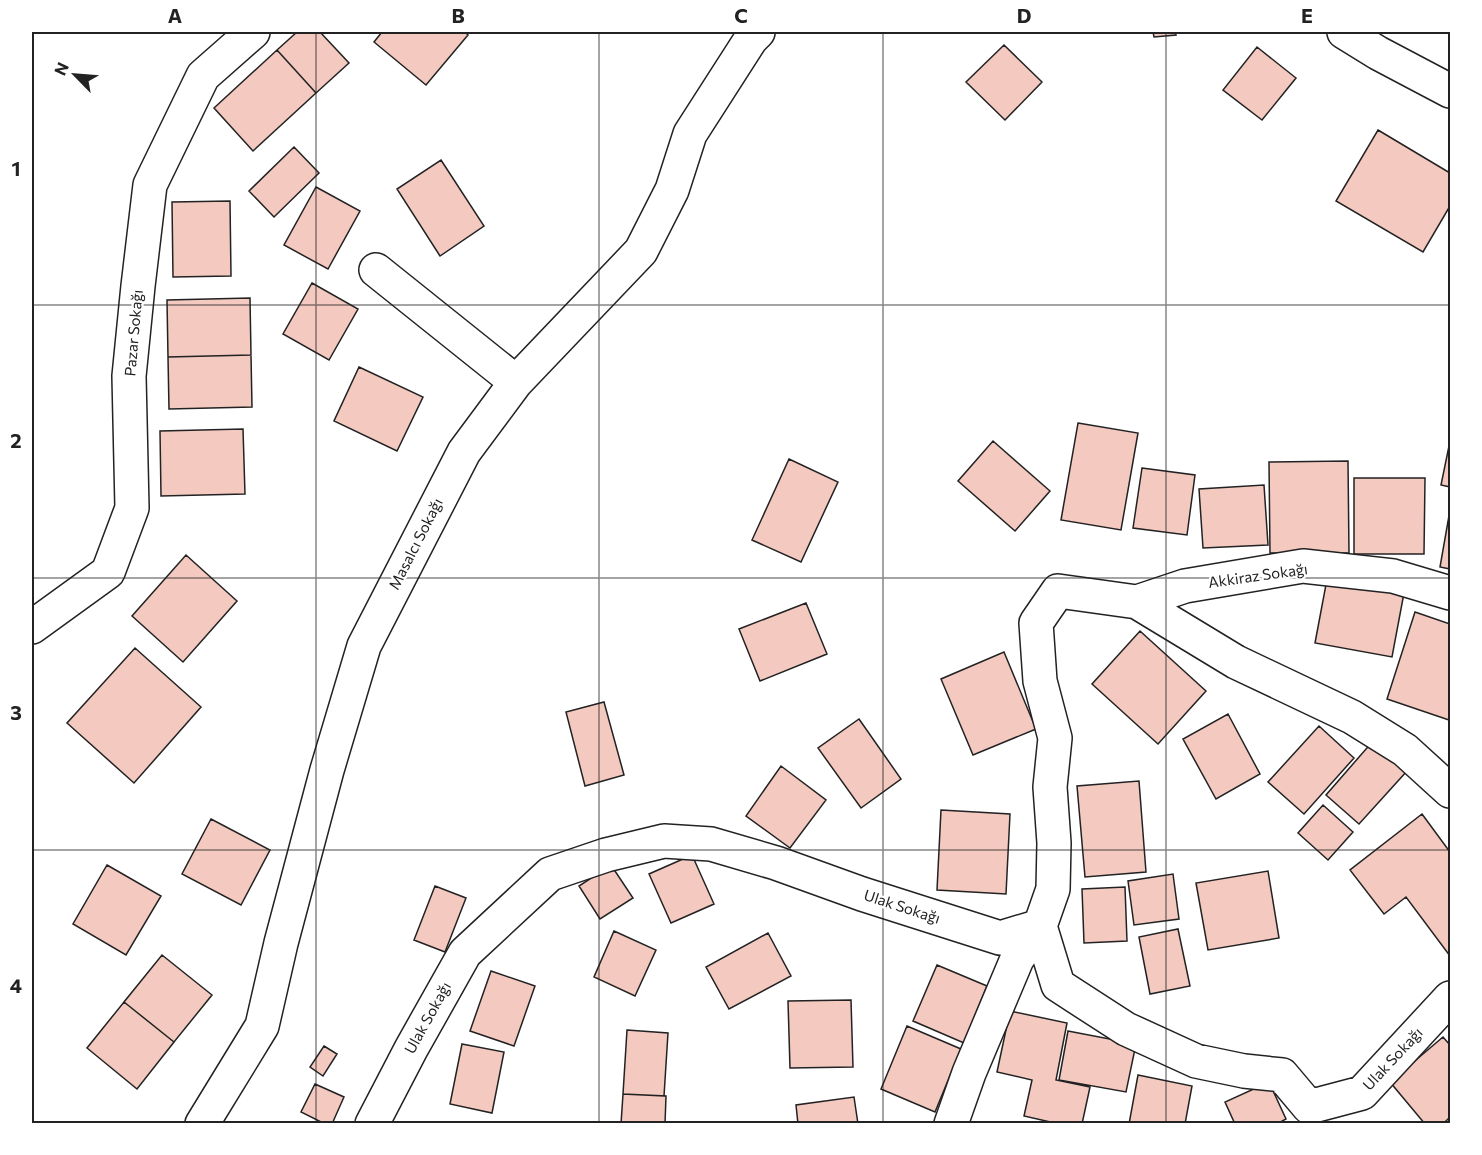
<svg xmlns="http://www.w3.org/2000/svg" width="1482" height="1155" font-family="Commissioner,sans-serif">
  <style>
    .building { fill: #f3c9c0; stroke: #222; stroke-width: 1.5 }
    .lines { fill: none; stroke-linecap: round; stroke-linejoin: round }
    .minor-casing { stroke: #222; stroke-width: 36 }
    .minor { stroke: #fff; stroke-width: 33 }
    .grid { fill: none; stroke: #222; stroke-width: 1.5; stroke-opacity: 0.55 }
    .labels { text-anchor: middle; stroke-width: 4.5; stroke-linejoin: round; paint-order: stroke }
    .street-label { font-size: 15px; fill: #222; stroke: #fff }
    .neatline { fill: none; stroke: #222; stroke-width: 2 }
    .grid-label { font-size: 20px; text-anchor: middle; font-weight: bold; fill: #222 }
  </style>
  <rect width="100%" height="100%" fill="#fff"/>
  <!-- building -->
  <path class="building" d="M 297,32 L 320,32 L 349,63 L 316,93 L 277,50 Z
    M 382,32 L 465,32 L 468,35 L 426,85 L 374,42 Z
    M 1153,32 L 1175,32 L 1176,35 L 1154,37 Z
    M 1004,45 L 1042,82 L 1005,120 L 966,82 Z
    M 1257,47 L 1296,78 L 1262,120 L 1223,90 Z
    M 277,50 L 316,93 L 253,151 L 214,108 Z
    M 1378,130 L 1450,173 L 1450,206 L 1423,252 L 1336,201 Z
    M 294,147 L 319,173 L 274,217 L 249,191 Z
    M 441,160 L 484,226 L 440,256 L 397,189 Z
    M 316,187 L 360,211 L 328,269 L 284,245 Z
    M 230,201 L 231,276 L 173,277 L 172,202 Z
    M 312,283 L 358,309 L 329,360 L 283,334 Z
    M 250,298 L 251,355 L 168,357 L 167,300 Z
    M 251,355 L 252,407 L 169,409 L 168,357 Z
    M 359,367 L 423,397 L 397,451 L 334,421 Z
    M 1078,423 L 1138,433 L 1121,530 L 1061,520 Z
    M 243,429 L 245,494 L 161,496 L 160,431 Z
    M 993,441 L 1050,491 L 1015,531 L 958,481 Z
    M 1449,446 L 1450,447 L 1450,487 L 1441,485 Z
    M 789,459 L 838,482 L 801,562 L 752,540 Z
    M 1348,461 L 1349,553 L 1270,553 L 1269,462 Z
    M 1142,468 L 1195,475 L 1187,535 L 1133,528 Z
    M 1354,478 L 1425,478 L 1424,554 L 1354,554 Z
    M 1264,485 L 1268,545 L 1203,548 L 1199,489 Z
    M 1450,510 L 1450,569 L 1440,567 Z
    M 186,555 L 237,601 L 183,662 L 132,616 Z
    M 1327,579 L 1404,593 L 1392,657 L 1315,643 Z
    M 806,603 L 827,654 L 760,681 L 739,629 Z
    M 1415,612 L 1450,624 L 1450,716 L 1449,720 L 1387,699 Z
    M 1140,631 L 1206,691 L 1158,744 L 1092,684 Z
    M 135,648 L 201,707 L 134,783 L 67,723 Z
    M 1004,652 L 1036,729 L 973,755 L 941,679 Z
    M 604,702 L 624,775 L 585,786 L 566,712 Z
    M 1228,714 L 1260,774 L 1216,799 L 1183,739 Z
    M 859,719 L 901,779 L 861,808 L 818,748 Z
    M 1319,726 L 1354,758 L 1304,814 L 1268,782 Z
    M 1373,741 L 1407,771 L 1359,824 L 1326,795 Z
    M 781,766 L 826,800 L 790,848 L 746,816 Z
    M 1139,781 L 1146,872 L 1085,877 L 1077,786 Z
    M 1323,805 L 1353,832 L 1328,860 L 1298,833 Z
    M 941,810 L 1010,814 L 1006,894 L 937,890 Z
    M 1422,814 L 1450,852 L 1450,956 L 1406,897 L 1384,914 L 1350,870 Z
    M 211,819 L 270,850 L 241,905 L 182,874 Z
    M 692,855 L 714,904 L 671,923 L 649,874 Z
    M 107,865 L 161,896 L 126,955 L 73,924 Z
    M 611,865 L 633,898 L 600,919 L 579,886 Z
    M 1268,871 L 1279,938 L 1208,950 L 1196,883 Z
    M 1173,874 L 1179,919 L 1134,925 L 1128,881 Z
    M 435,886 L 466,898 L 445,952 L 414,940 Z
    M 1125,887 L 1127,941 L 1084,943 L 1082,889 Z
    M 1178,929 L 1190,986 L 1150,994 L 1139,937 Z
    M 614,931 L 656,950 L 635,996 L 594,977 Z
    M 768,933 L 791,976 L 729,1009 L 706,967 Z
    M 162,955 L 212,995 L 174,1042 L 124,1002 Z
    M 937,965 L 987,986 L 964,1043 L 913,1021 Z
    M 491,971 L 535,986 L 514,1046 L 470,1031 Z
    M 851,1000 L 853,1067 L 790,1068 L 788,1001 Z
    M 124,1002 L 174,1042 L 137,1089 L 87,1048 Z
    M 1010,1011 L 1067,1023 L 1056,1080 L 1090,1087 L 1082,1124 L 1059,1124 L 1024,1116 L 1032,1080 L 997,1072 Z
    M 907,1026 L 961,1049 L 935,1112 L 881,1089 Z
    M 627,1030 L 668,1033 L 664,1096 L 623,1094 Z
    M 1068,1031 L 1136,1044 L 1126,1092 L 1059,1080 Z
    M 1443,1037 L 1450,1045 L 1450,1117 L 1443,1124 L 1425,1124 L 1390,1082 Z
    M 462,1044 L 504,1052 L 492,1113 L 450,1104 Z
    M 324,1046 L 337,1054 L 323,1076 L 310,1067 Z
    M 1138,1075 L 1192,1086 L 1185,1124 L 1129,1124 Z
    M 1269,1082 L 1286,1119 L 1277,1124 L 1235,1124 L 1225,1102 Z
    M 315,1084 L 344,1097 L 332,1124 L 325,1124 L 301,1112 Z
    M 623,1094 L 666,1096 L 665,1124 L 621,1124 Z
    M 854,1097 L 858,1124 L 798,1124 L 796,1105 Z"/>
  <g class="lines">
    <!-- minor casing -->
    <g class="minor-casing">
      <path id="minor" d="M 1344,32 L 1378,53 L 1450,91
        M 376,270 L 516,382
        M 1137,602 L 1185,586 L 1303,566 L 1393,576 L 1450,593
        M 32,627 L 108,572 L 132,508 L 129,376 L 138,286 L 150,185 L 203,76 L 253,32
        M 202,1124 L 262,1026 L 281,943 L 327,770 L 364,646 L 464,452 L 516,382 L 641,251 L 672,190 L 690,134 L 751,39 L 758,32
        M 372,1124 L 411,1049 L 465,953 L 550,874 L 606,855 L 664,841 L 711,844 L 776,863 L 862,894 L 1000,938 L 1040,926 L 1058,985 L 1126,1029 L 1196,1061 L 1244,1071 L 1282,1075 L 1309,1107 L 1362,1093 L 1450,998
        M 951,1124 L 969,1073 L 1017,959 L 1040,926 L 1053,889 L 1054,843 L 1050,787 L 1055,738 L 1040,681 L 1036,623 L 1058,591 L 1137,602 L 1236,662 L 1352,717 L 1405,750 L 1450,791"/>
    </g>
    <!-- minor -->
    <use href="#minor" class="minor"/>
  </g>
  <!-- grid -->
  <path class="grid" d="M 316,32 L 316,1124M 599,32 L 599,1124M 883,32 L 883,1124M 1166,32 L 1166,1124M 32,305 L 1450,305M 32,578 L 1450,578M 32,850 L 1450,850"/>
  <g class="labels">
    <!-- street labels -->
    <g class="street-label">
      <text transform="translate(134 333) rotate(-85)" y="5">Pazar Sokağı</text>
      <text transform="translate(416 544) rotate(-63)" y="5">Masalcı Sokağı</text>
      <text transform="translate(1258 576) rotate(-8)" y="5">Akkiraz Sokağı</text>
      <text transform="translate(902 907) rotate(18)" y="5">Ulak Sokağı</text>
      <text transform="translate(428 1018) rotate(-61)" y="5">Ulak Sokağı</text>
      <text transform="translate(1393 1059) rotate(-47)" y="5">Ulak Sokağı</text>
    </g>
  </g>
  <!-- border -->
  <rect width="1482" height="1155" fill="none" stroke="#ffffff" stroke-width="66"/>
  <!-- north arrow -->
  <g transform="translate(75 75) rotate(295)" stroke="#ffffff" stroke-width="4.5" paint-order="stroke">
  <path d="M0-4.5L10 22L0 15L-10 22Z" fill="#222222"/>
  <text y="-9" font-size="16" font-weight="bold" text-anchor="middle" fill="#222222">N</text>
  </g>
  <rect x="33" y="33" width="1416" height="1089" class="neatline"/>
  <g class="grid-label">
    <text x="175" y="23">A</text>
    <text x="458" y="23">B</text>
    <text x="741" y="23">C</text>
    <text x="1024" y="23">D</text>
    <text x="1307" y="23">E</text>
    <text x="16" y="176">1</text>
    <text x="16" y="448">2</text>
    <text x="16" y="720">3</text>
    <text x="16" y="993">4</text>
  </g>
</svg>
